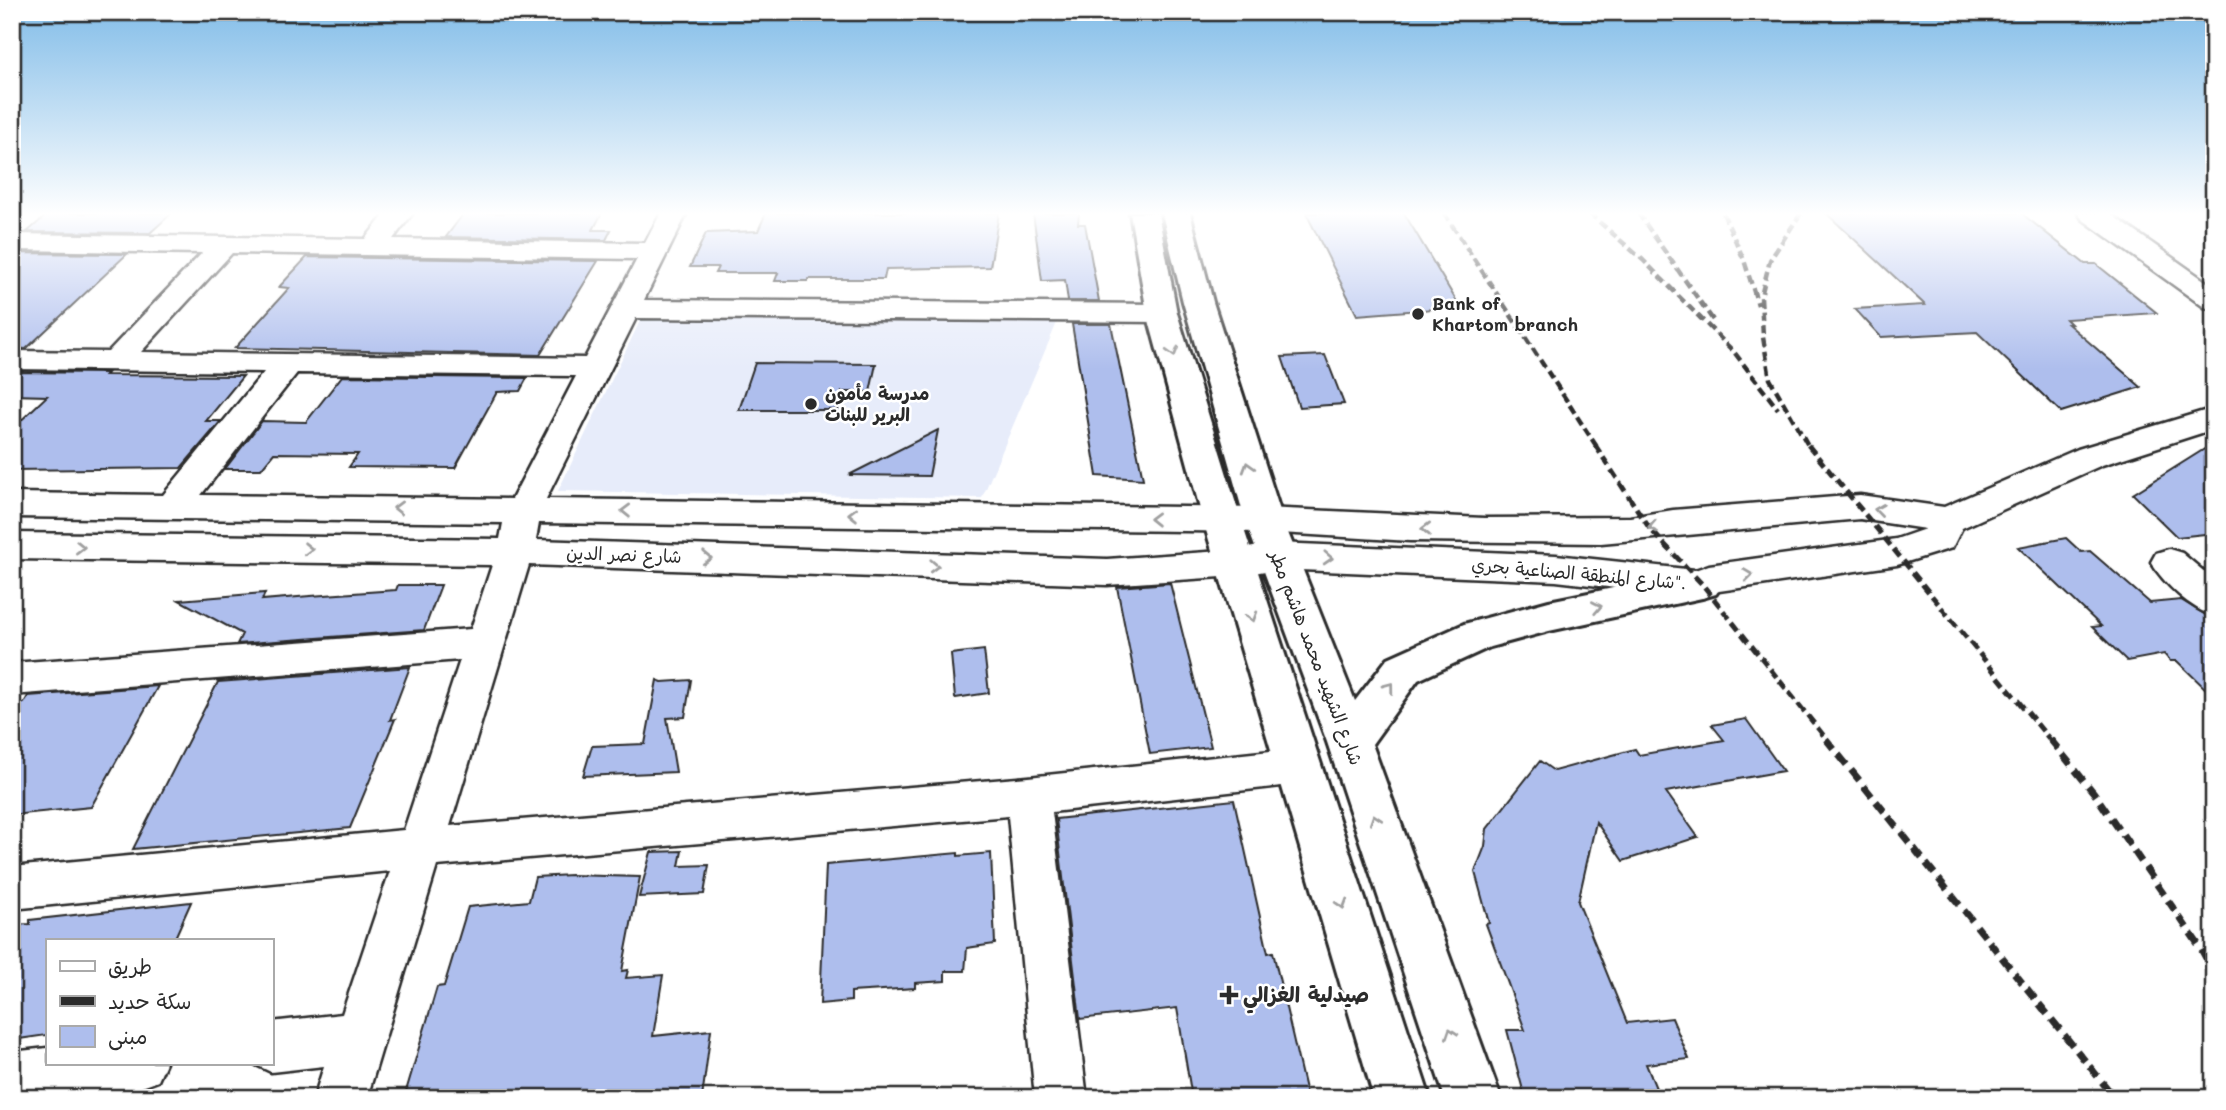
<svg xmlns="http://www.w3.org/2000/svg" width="2226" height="1110" font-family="Mali,'Playpen Sans Arabic',sans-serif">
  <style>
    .built { fill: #e7ecfa }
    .building { fill: #aebeed; stroke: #2b2b2b; stroke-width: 2 }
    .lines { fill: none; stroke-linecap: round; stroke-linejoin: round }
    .minor-casing { stroke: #2b2b2b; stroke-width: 5 }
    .major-casing { stroke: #2b2b2b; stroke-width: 6 }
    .minor { fill: #fff; fill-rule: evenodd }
    .major { fill: #fff; fill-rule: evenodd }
    .rail-far2 { stroke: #2b2b2b; stroke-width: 4.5; stroke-dasharray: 9 4.5; stroke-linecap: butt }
    .rail-far1 { stroke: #2b2b2b; stroke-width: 5; stroke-dasharray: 10 5; stroke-linecap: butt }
    .rail { stroke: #2b2b2b; stroke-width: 7; stroke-dasharray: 13 7; stroke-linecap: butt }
    .oneway { stroke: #a0a0a0 }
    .poi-dot { fill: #2b2b2b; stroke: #fff; stroke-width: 2.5 }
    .labels { text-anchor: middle; stroke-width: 5; stroke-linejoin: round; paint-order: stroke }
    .poi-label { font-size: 18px; font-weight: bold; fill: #2b2b2b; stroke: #fff; text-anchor: start }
    .street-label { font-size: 18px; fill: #2b2b2b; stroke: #fff }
    .near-poi-label { font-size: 21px; font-weight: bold; fill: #2b2b2b; stroke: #fff; text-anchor: start }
  </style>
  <rect width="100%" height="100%" fill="#fff"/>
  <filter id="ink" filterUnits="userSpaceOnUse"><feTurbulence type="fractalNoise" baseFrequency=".0143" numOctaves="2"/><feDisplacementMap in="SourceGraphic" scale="14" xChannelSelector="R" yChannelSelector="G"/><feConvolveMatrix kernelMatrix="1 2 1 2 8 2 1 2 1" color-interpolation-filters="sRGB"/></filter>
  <g filter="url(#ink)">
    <!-- built -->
    <path class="built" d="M 642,317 L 1059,318 L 982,498 L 558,491 Z"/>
    <!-- building -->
    <path class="building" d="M 49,213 L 172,213 L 150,233 L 27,232 Z
      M 464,213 L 602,213 L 593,230 L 611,230 L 606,240 L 446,237 Z
      M 766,213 L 999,213 L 990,267 L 886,269 L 884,279 L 809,279 L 808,281 L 775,281 L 778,273 L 715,273 L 718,267 L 690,267 L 706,233 L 758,231 Z
      M 1033,213 L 1079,213 L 1078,224 L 1085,224 L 1099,301 L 1068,301 L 1065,280 L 1042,281 Z
      M 1306,213 L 1404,213 L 1460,307 L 1357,315 Z
      M 1826,213 L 2021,213 L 2085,264 L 2096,264 L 2157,313 L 2066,319 L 2071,324 L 2068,324 L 2141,387 L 2061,412 L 1977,332 L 1881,337 L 1855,309 L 1925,305 Z
      M 12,253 L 127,254 L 26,349 L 12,348 Z
      M 307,257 L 598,261 L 540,355 L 235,348 L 289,288 L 279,287 Z
      M 1072,324 L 1111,324 L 1143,479 L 1097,476 Z
      M 1325,355 L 1344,404 L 1299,407 L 1282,357 Z
      M 755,363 L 876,364 L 870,392 L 842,392 L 838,410 L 739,410 Z
      M 12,372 L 107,373 L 105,375 L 243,376 L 206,421 L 221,421 L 181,468 L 12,470 L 12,429 L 47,396 L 12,395 Z
      M 342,376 L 527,378 L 520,391 L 497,392 L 455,468 L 349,467 L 358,454 L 274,453 L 261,469 L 225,469 L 262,421 L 306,422 Z
      M 938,430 L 929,476 L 849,475 Z
      M 2214,443 L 2214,533 L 2177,537 L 2133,494 Z
      M 2066,538 L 2081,552 L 2090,551 L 2150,603 L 2181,600 L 2214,620 L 2214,697 L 2177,661 L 2170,661 L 2164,654 L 2127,661 L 2092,627 L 2101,626 L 2018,547 Z
      M 1170,583 L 1211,747 L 1150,754 L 1117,587 Z
      M 398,585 L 441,585 L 424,630 L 237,644 L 242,634 L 179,600 L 265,593 L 262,600 L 310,596 L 396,590 Z
      M 984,650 L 989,693 L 955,698 L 951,654 Z
      M 410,667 L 390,720 L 395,719 L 350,828 L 133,849 L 218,682 Z
      M 657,680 L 662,682 L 691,680 L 685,717 L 667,718 L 676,772 L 583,776 L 592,746 L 645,744 Z
      M 158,686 L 91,807 L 12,815 L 12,704 L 24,703 L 28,696 Z
      M 1746,719 L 1783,771 L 1666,792 L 1698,837 L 1623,861 L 1596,822 L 1578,902 L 1627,1023 L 1672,1018 L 1689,1059 L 1646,1064 L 1660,1098 L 1553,1098 L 1551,1094 L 1524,1094 L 1507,1030 L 1525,1030 L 1486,924 L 1489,923 L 1475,872 L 1485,846 L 1487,829 L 1540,761 L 1554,771 L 1635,749 L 1639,755 L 1724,740 L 1712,725 Z
      M 1234,800 L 1268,953 L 1273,952 L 1307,1098 L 1192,1098 L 1177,1008 L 1080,1019 L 1056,819 Z
      M 682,851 L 679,866 L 709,865 L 704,894 L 639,897 L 651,852 Z
      M 958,853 L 958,856 L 991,853 L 995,944 L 967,948 L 965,971 L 945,971 L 945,981 L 915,983 L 915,988 L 851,992 L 851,1001 L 820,1004 L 826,865 Z
      M 571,875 L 640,877 L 622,971 L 628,970 L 626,978 L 663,975 L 653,1036 L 711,1030 L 702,1098 L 404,1098 L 437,987 L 444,986 L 468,907 L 529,901 L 535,877 Z
      M 191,902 L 174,940 L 47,940 L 47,1035 L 12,1040 L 12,925 L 30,924 L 30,920 Z"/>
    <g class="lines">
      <!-- minor casing -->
      <g class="minor-casing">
        <path id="minor" d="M 386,213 L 413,213 L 393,239 L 645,243 L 661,213 L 687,213 L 644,300 L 1162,304 L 1172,307 L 1177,313 L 1172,319 L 1162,322 L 636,318 L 546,499 L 1264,508 L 1484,518 L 1630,517 L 1673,510 L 1860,495 L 1944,507 L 2078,449 L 2214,408 L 2214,429 L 2102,465 L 1962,528 L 1952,548 L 1897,565 L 1719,591 L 1702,598 L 1556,581 L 1277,569 L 1236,576 L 1107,585 L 529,565 L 450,826 L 1028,777 L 1299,748 L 1314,753 L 1321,766 L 1314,779 L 1299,784 L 1052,812 L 1087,1098 L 1035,1098 L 1008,816 L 437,866 L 367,1098 L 314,1098 L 324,1066 L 271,1072 L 252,1063 L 271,1063 L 271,1022 L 342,1014 L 390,871 L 12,909 L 12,867 L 404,830 L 460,660 L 12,695 L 12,663 L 471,629 L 492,565 L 12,559 L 12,533 L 500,539 L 503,523 L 12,517 L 12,493 L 163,495 L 264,372 L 12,369 L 12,351 L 108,352 L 202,253 L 12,250 L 12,234 L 365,239 ZM 232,253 L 637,259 L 585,358 L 141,352 ZM 297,373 L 576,376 L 512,499 L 201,495 ZM 1860,519 L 1925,529 L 1896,539 L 1709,565 L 1695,570 L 1556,555 L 1277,543 L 1236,550 L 1107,559 L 536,540 L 539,523 L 1264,532 L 1410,541 L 1601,543 Z
          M 2078,213 L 2109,213 L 2214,287 L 2214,310 L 2204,307 L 2082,219 Z
          M 2169,549 L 2182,553 L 2214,580 L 2214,616 C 2191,609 2163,583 2151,562 L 2156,553 Z
          M 47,1048 L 47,1063 L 166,1063 L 158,1081 C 114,1100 60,1098 12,1098 L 12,1052 Z"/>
      </g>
      <!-- major casing -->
      <g class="major-casing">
        <path id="major" d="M 1130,213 L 1158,213 L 1177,313 L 1241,520 L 1430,1098 L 1374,1098 L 1203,520 L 1147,313 Z
          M 1162,213 L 1190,213 L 1213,302 L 1283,520 L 1355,701 L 1388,658 L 1464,624 L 1549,601 L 1702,570 L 1716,574 L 1722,584 L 1716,594 L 1702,598 L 1549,631 L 1490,647 L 1418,680 L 1372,744 L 1501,1098 L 1445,1098 L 1327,742 L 1245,520 L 1183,302 Z"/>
      </g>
      <!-- minor -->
      <use href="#minor" class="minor"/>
      <!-- major -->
      <use href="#major" class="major"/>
      <!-- rail-far2 -->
      <path class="rail-far2" d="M 1444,213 L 1597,447
        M 1589,213 L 1643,260 L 1734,352 L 1778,409
        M 1638,213 L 1715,323
        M 1723,213 L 1744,260 L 1758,305
        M 1801,213 L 1770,260 L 1761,296 L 1763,337 L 1770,379 L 1809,447"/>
      <!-- rail-far1 -->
      <path class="rail-far1" d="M 1595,445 L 1650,529 L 1702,584 L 1828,741
        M 1808,445 L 2051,741"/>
      <!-- rail -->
      <path class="rail" d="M 1826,739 L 2115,1098
        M 2050,739 L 2094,793 L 2200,947 L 2214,973"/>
    </g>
    <!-- one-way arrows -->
    <defs><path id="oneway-chevron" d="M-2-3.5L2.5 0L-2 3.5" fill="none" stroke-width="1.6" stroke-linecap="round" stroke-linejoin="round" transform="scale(1.75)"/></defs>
    <g class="oneway">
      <use href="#oneway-chevron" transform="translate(1173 352) rotate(74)"/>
      <use href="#oneway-chevron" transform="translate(1248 467) rotate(-107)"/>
      <use href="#oneway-chevron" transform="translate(398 508) rotate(-179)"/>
      <use href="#oneway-chevron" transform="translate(1879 510) rotate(-172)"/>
      <use href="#oneway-chevron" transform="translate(626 511) rotate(-179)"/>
      <use href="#oneway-chevron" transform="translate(853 514) rotate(-179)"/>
      <use href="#oneway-chevron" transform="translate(1154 519) rotate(-179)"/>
      <use href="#oneway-chevron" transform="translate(1653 527) rotate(168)"/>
      <use href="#oneway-chevron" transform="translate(1426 529) rotate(-179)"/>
      <use href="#oneway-chevron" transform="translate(80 547) rotate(1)"/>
      <use href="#oneway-chevron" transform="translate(308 549) rotate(1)"/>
      <use href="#oneway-chevron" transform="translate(707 558) rotate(2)"/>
      <use href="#oneway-chevron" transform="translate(1328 558) rotate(3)"/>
      <use href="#oneway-chevron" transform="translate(934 566) rotate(2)"/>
      <use href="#oneway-chevron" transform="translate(1748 575) rotate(-7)"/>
      <use href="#oneway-chevron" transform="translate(1597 607) rotate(-11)"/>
      <use href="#oneway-chevron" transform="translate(1252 617) rotate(73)"/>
      <use href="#oneway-chevron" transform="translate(1389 687) rotate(-53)"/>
      <use href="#oneway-chevron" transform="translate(1375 819) rotate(-109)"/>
      <use href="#oneway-chevron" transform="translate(1342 904) rotate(73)"/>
      <use href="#oneway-chevron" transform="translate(1451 1033) rotate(-109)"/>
    </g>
  </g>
  <!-- sky -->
  <linearGradient id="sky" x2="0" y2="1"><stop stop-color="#81bce8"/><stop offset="0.58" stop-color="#fff"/><stop offset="1" stop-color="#fff" stop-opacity="0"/></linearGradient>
  <rect width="2226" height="369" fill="url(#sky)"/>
  <!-- markers -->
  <g class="poi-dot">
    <circle cx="1418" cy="314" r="7"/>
    <circle cx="811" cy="404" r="7"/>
    <path d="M1225.5 984.5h7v7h7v7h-7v7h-7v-7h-7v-7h7z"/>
  </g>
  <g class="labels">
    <!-- poi labels -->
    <g class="poi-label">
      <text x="1432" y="310">Bank of<tspan x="1432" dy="21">Khartom branch</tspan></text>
      <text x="825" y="400">مدرسة مأمون<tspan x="825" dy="21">البرير للبنات</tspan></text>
    </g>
    <!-- street labels -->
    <g class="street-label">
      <text transform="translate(624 555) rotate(2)" y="6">شارع نصر الدين</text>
      <text transform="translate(1579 574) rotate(5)" y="6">شارع المنطقة الصناعية بحري".</text>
      <text transform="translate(1316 658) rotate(69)" y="6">شارع الشهيد محمد هاشم مطر</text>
    </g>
    <!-- near-poi labels -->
    <g class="near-poi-label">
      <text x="1243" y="1002">صيدلية الغزالي</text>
    </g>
  </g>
  <!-- margin -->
  <rect width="2226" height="1110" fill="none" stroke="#fff" stroke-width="42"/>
  <rect x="21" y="21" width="2184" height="1068" fill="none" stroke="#2b2b2b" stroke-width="2.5" filter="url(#ink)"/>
  <!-- legend -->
  <rect x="46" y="939" width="228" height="126" fill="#ffffff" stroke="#aaaaaa" stroke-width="2"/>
  <rect x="60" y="961" width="35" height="10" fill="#ffffff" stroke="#aaaaaa" stroke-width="2"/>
  <text x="108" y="974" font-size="21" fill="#2b2b2b">طريق</text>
  <rect x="60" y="996" width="35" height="10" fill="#2b2b2b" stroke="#aaaaaa" stroke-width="2"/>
  <text x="108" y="1009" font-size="21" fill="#2b2b2b">سكة حديد</text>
  <rect x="60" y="1026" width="35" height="21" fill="#aebeed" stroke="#aaaaaa" stroke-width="2"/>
  <text x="108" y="1044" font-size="21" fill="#2b2b2b">مبنى</text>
</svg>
